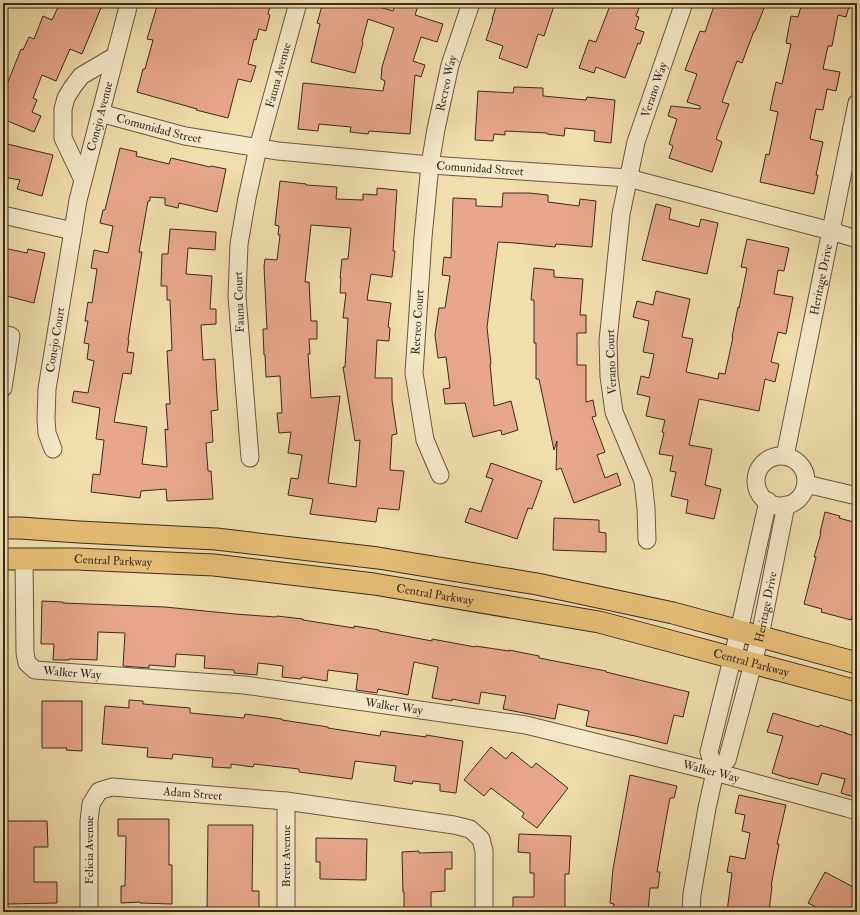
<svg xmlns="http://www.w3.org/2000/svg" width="860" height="915" font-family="'IM FELL Double Pica',serif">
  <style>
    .building { fill: #e8a78c; stroke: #3a2a23; fill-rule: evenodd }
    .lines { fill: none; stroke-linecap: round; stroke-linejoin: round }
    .minor-casing { stroke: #685745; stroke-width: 19 }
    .major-casing { stroke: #3a2a23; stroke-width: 23 }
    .minor { stroke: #f5eac9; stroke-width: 17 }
    .major { stroke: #e8bf76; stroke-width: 21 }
    .labels { text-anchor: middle; stroke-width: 3; stroke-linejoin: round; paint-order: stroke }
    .street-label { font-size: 12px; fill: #3a2a23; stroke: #f5eac9 }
  </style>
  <rect width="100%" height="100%" fill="#f0deac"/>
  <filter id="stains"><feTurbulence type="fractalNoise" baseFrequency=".005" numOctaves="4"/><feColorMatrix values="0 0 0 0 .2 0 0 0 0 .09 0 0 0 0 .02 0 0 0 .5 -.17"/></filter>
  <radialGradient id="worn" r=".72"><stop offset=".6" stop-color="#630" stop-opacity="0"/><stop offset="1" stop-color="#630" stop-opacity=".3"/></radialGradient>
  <!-- building -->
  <path class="building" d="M 60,3 L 103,3 L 82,54 L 70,49 L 56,81 L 42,75 L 33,98 L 37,100 L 32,112 L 41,116 L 34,132 L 3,119 L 3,86 L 6,87 L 21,49 L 23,50 L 29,37 L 34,39 L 43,16 L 52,20 Z
    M 158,3 L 169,3 L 180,6 L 181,3 L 271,3 L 268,14 L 270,15 L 266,31 L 259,29 L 256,40 L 254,39 L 248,64 L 256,66 L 251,82 L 238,79 L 228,118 L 196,110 L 197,109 L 137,92 L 143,69 L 145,69 L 153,40 L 147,39 Z
    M 331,3 L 365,3 L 393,11 L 396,3 L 419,3 L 415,15 L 443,24 L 437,42 L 421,37 L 413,61 L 425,65 L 421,77 L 415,75 L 410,134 L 369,131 L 368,134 L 350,132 L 351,127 L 319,124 L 318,131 L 298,129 L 303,83 L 383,91 L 385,81 L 381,79 L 382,67 L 394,28 L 368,19 L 362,42 L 363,43 L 355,73 L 311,62 L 320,24 L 317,23 L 322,6 L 330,8 Z
    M 505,3 L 555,3 L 544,36 L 538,34 L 527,68 L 499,58 L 503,46 L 486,40 L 493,19 L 492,19 L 497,4 L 504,6 Z
    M 611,3 L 641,3 L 636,16 L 639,17 L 635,29 L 644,32 L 640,44 L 638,43 L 625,78 L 596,67 L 594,73 L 579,68 L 589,40 L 596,42 Z
    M 715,3 L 766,3 L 755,31 L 754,31 L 742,63 L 737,61 L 722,102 L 729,104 L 716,139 L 722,142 L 712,172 L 669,158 L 673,146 L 669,144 L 677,119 L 668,116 L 671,106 L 700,109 L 700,106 L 687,102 L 697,74 L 685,70 L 700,31 L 705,32 Z
    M 802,3 L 850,3 L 846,17 L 838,15 L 832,46 L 828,46 L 823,69 L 840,72 L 836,91 L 827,89 L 823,110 L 816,109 L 810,139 L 823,142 L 816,175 L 818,175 L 814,194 L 760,182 L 766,154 L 769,155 L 778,112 L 770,110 L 776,82 L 782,84 L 791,44 L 786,43 L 791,16 L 798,17 Z
    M 514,87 L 543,88 L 543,96 L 586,100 L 587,97 L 615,100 L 611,143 L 594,141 L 595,131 L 565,128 L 564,136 L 547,134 L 547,133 L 505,131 L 505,135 L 494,134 L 493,141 L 475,140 L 478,91 L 513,93 Z
    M 3,143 L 53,155 L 42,196 L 17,189 L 20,180 L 3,177 Z
    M 120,148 L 137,152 L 136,156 L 169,164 L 171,158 L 210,167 L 211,166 L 226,169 L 217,212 L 179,203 L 178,208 L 165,205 L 165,198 L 150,197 L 150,201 L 148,201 L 139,252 L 142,252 L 128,340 L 129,340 L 127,352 L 134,353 L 131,374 L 123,373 L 114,422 L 147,427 L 142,464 L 167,467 L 165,429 L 168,430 L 166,404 L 170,404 L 167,351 L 172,350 L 170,300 L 167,300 L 167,286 L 161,286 L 162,254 L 168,254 L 170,229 L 216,232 L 215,250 L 188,248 L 186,274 L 212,276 L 210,309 L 216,309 L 216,324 L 201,325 L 203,360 L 215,359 L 216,379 L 218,410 L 211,411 L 213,442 L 206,443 L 208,471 L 211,471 L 213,499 L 167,501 L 166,489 L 141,491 L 140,498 L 91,492 L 93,474 L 100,475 L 104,440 L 96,439 L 100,408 L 72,402 L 74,391 L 88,393 L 94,361 L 87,359 L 89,344 L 84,343 L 88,321 L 85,321 L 88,302 L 92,303 L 97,269 L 91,268 L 94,250 L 108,253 L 113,226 L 100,223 L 103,210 L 105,210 Z
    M 280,181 L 306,184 L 306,185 L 337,187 L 336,199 L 363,200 L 363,194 L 377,195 L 377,188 L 397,190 L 393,251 L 395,251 L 392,277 L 371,274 L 367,300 L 391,303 L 388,327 L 390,328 L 389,341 L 377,340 L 375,378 L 392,378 L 392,400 L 397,434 L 392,435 L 390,470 L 404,471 L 399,510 L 378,508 L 376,522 L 310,514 L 313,499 L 288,495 L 291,478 L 298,479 L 302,455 L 288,453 L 291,432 L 279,433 L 277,413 L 282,413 L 280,376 L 266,377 L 265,355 L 264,355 L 263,329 L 267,329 L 264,266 L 265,259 L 277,260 L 280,235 L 278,235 L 279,226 L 275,225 ZM 311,225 L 351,228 L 348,259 L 342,259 L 340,278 L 341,278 L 340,293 L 346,293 L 343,318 L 348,318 L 345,367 L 343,367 L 355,441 L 360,440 L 356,487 L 328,483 L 340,396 L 311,398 L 308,354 L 310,354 L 309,339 L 317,339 L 317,321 L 311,321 L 309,282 L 305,282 Z
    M 503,193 L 529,193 L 548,195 L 548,202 L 579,206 L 580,199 L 596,201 L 592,247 L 556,244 L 555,247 L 515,243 L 498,242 L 487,327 L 491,364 L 490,364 L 494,406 L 511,401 L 518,430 L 502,435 L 501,430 L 473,437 L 465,403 L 445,404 L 443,389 L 450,388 L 446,357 L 438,358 L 435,335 L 439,308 L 445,308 L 450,276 L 442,275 L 444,257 L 451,258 L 453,198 L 476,199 L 476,206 L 502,207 Z
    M 656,204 L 671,208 L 669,219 L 699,227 L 701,219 L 718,223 L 707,274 L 642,260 Z
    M 747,239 L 789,248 L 784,271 L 778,270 L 774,294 L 793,297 L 786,334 L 778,332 L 771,362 L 779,364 L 775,382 L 765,379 L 759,411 L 699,399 L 689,445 L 712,449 L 705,485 L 721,489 L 714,519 L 686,513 L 688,500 L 671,496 L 676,472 L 670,471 L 673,456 L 659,454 L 664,433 L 662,432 L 665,420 L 646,416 L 650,397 L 637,394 L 641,376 L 649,378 L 654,354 L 643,352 L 649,321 L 633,317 L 637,301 L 653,305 L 656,291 L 690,299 L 682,337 L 693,339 L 686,372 L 718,379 L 719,373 L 725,374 L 733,337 L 732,337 L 738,307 L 739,308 L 747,268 L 741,267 Z
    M 3,248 L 27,253 L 28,249 L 45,253 L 34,303 L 3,295 Z
    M 534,268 L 554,270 L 554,277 L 583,279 L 580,315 L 586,315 L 586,333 L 577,333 L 577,365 L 586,365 L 586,402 L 593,400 L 596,416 L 592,417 L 605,452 L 597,455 L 605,478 L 617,473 L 621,485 L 574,503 L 561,468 L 556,470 L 557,441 L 554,450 L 539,379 L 536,379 L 536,343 L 534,343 L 534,300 L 531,300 Z
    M 491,463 L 542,481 L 532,509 L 528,508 L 517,539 L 465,522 L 470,508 L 481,512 L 493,479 L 486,477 Z
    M 825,512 L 840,516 L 839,518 L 857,523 L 857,583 L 853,598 L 857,599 L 851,620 L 821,612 L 822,609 L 804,604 L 816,557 L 814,557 L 821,533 L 820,533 Z
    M 554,518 L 599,520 L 599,532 L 606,533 L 606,552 L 553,550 Z
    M 42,601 L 63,602 L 63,603 L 165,607 L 235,614 L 276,617 L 277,616 L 303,619 L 303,620 L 354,628 L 354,626 L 379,630 L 379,631 L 432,641 L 432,639 L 475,647 L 475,646 L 509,651 L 509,650 L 539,656 L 539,658 L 606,671 L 606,672 L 689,692 L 683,717 L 674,715 L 667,744 L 635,736 L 586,726 L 589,711 L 558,704 L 555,719 L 503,709 L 506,696 L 481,692 L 479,704 L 452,699 L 452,701 L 432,698 L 438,667 L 414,662 L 408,695 L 378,689 L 377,693 L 356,690 L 358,674 L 328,670 L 327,681 L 302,677 L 301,679 L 282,677 L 283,666 L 258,663 L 257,675 L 234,673 L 234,670 L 204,668 L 205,656 L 176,654 L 175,667 L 149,665 L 149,668 L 123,666 L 125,633 L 98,632 L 97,660 L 69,659 L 69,660 L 53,660 L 54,644 L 41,644 Z
    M 129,700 L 143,701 L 143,704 L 190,708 L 190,713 L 244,718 L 245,714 L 282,719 L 282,720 L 328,727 L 328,728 L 380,736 L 381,731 L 426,737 L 426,735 L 463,741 L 456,793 L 440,791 L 440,784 L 413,781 L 412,784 L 394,781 L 396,766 L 355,761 L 352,779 L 299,772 L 299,769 L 254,764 L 253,767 L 231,764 L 231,768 L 212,767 L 213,758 L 173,754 L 172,759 L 147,757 L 148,748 L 102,744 L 105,706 L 129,708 Z
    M 42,701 L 82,701 L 82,751 L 66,750 L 67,748 L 42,748 Z
    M 773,713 L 819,727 L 820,725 L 846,733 L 845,733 L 857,737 L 857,798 L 841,793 L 845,779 L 822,773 L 818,785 L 791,778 L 791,779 L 772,773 L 783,736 L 767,732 Z
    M 491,747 L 506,759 L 512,752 L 532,768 L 536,763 L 568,788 L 537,828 L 522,817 L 524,813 L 491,788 L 484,796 L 464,780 Z
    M 630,775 L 677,786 L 674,798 L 670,798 L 665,825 L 657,872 L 660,872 L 658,888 L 650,888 L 648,912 L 613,912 L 614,904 L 610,903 L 613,869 Z
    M 739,795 L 786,805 L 777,844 L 779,844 L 771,886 L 772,886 L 769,912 L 727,912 L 732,873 L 727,872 L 730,856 L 745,859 L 750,833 L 742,831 L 745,815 L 735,813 Z
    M 118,819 L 169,819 L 169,865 L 172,865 L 172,904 L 140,903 L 140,902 L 121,903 L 121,886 L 125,886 L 126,836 L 118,836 Z
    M 4,821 L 47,821 L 48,847 L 34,847 L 34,882 L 57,882 L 57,903 L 7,904 L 7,858 L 3,858 Z
    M 208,825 L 253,825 L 252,891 L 259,891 L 259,910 L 207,908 Z
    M 519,834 L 571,836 L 569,874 L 565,874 L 565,912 L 513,912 L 513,897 L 534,897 L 534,873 L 530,873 L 530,853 L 518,852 Z
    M 316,838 L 367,839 L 366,880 L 320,879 L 320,862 L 316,862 Z
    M 419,851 L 419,853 L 452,852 L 452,869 L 445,869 L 445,891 L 431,892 L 431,912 L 404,912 L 404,892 L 403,892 L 402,852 Z
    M 825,872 L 857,889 L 857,904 L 853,912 L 825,912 L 808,903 Z"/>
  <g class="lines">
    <!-- minor casing -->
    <g class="minor-casing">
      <g id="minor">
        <path id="s1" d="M 100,113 L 185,136 L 278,151 L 430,165 L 628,178 L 831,231 L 857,239"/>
        <path d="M 83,180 L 63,138 L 63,109 L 66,98 L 72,88 L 81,76 L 115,56"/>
        <path d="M 3,215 L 73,231"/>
        <path d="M 3,334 L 11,336 L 3,388"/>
        <path id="s2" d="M 53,449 L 47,433 L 46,419 L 47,389 L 78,200 L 129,3"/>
        <path id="s3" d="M 785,456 L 857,103"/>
        <circle cx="781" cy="481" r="25"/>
        <path id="s4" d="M 250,458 L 237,296 L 239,244 L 247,198 L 258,148 L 298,3"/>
        <path id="s5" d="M 440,475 L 425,440 L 414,373 L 423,237 L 430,165 L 436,129 L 450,65 L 471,3"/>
        <path d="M 806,484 L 857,496"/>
        <path id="s6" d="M 647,540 L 646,508 L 643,481 L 614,412 L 609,376 L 608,341 L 621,214 L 636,142 L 684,3"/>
        <path id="s7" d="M 24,559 L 25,653 L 27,663 L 35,670 L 244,685 L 526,725 L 715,772 L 847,808 L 857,811"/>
        <path id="s8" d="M 715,772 L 727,760 L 747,686 L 760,636 L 786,505"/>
        <path d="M 286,801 L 286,912"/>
        <path id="s9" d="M 89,912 L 89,821 L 91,804 L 99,791 L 112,787 L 286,801 L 454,825 L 470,829 L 481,839 L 484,851 L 484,912"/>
        <path d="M 691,912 L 692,894 L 707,808 L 715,772 L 709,752 L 739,631 L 768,501"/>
      </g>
    </g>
    <!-- major casing -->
    <g class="major-casing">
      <g id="major">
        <path d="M 3,528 L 20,528 L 79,532 L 216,539 L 378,558 L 537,584 L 673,613 L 857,663"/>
        <path id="s10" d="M 3,559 L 77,559 L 214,565 L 374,584 L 599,622 L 857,691"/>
      </g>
    </g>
    <!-- minor -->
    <use href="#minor" class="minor"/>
    <!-- major -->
    <use href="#major" class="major"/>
  </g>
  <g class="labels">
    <!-- street labels -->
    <g class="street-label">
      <text dy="4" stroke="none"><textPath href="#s4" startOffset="388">Fauna Avenue</textPath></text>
      <text dy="4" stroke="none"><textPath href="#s5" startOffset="398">Recreo Way</textPath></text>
      <text dy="4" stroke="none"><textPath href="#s6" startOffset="462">Verano Way</textPath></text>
      <text dy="4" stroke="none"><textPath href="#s2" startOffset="339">Conejo Avenue</textPath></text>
      <text dy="4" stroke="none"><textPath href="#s1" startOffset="61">Comunidad Street</textPath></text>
      <text dy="4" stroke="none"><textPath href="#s1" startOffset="385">Comunidad Street</textPath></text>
      <text dy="4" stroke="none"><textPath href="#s3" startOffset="180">Heritage Drive</textPath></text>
      <text transform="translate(239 302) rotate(-92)" y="4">Fauna Court</text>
      <text dy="4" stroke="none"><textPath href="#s5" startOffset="157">Recreo Court</textPath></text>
      <text dy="4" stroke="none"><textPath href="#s2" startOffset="111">Conejo Court</textPath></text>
      <text transform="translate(611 362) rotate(-92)" y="4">Verano Court</text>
      <text dy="4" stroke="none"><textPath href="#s10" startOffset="110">Central Parkway</textPath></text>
      <text dy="4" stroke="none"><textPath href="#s10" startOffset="434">Central Parkway</textPath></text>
      <text dy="4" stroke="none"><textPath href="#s8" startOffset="175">Heritage Drive</textPath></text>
      <text dy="4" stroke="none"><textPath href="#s10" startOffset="758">Central Parkway</textPath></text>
      <text dy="4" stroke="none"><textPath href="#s7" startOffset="152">Walker Way</textPath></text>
      <text dy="4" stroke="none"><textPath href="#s7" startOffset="476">Walker Way</textPath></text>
      <text dy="4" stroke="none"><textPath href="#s7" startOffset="800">Walker Way</textPath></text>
      <text dy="4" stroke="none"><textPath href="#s9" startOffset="218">Adam Street</textPath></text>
      <text dy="4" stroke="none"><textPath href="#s9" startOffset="62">Felicia Avenue</textPath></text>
      <text transform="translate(286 856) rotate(-90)" y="4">Brett Avenue</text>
    </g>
  </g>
  <!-- margin -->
  <rect width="860" height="915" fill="none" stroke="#f0deac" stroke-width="16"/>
  <rect x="4" y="4" width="852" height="907" fill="none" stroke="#3a2a23" stroke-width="2"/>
  <rect x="8" y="8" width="844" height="899" fill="none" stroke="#3a2a23"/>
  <rect width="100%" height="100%" filter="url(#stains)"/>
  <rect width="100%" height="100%" fill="url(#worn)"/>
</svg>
